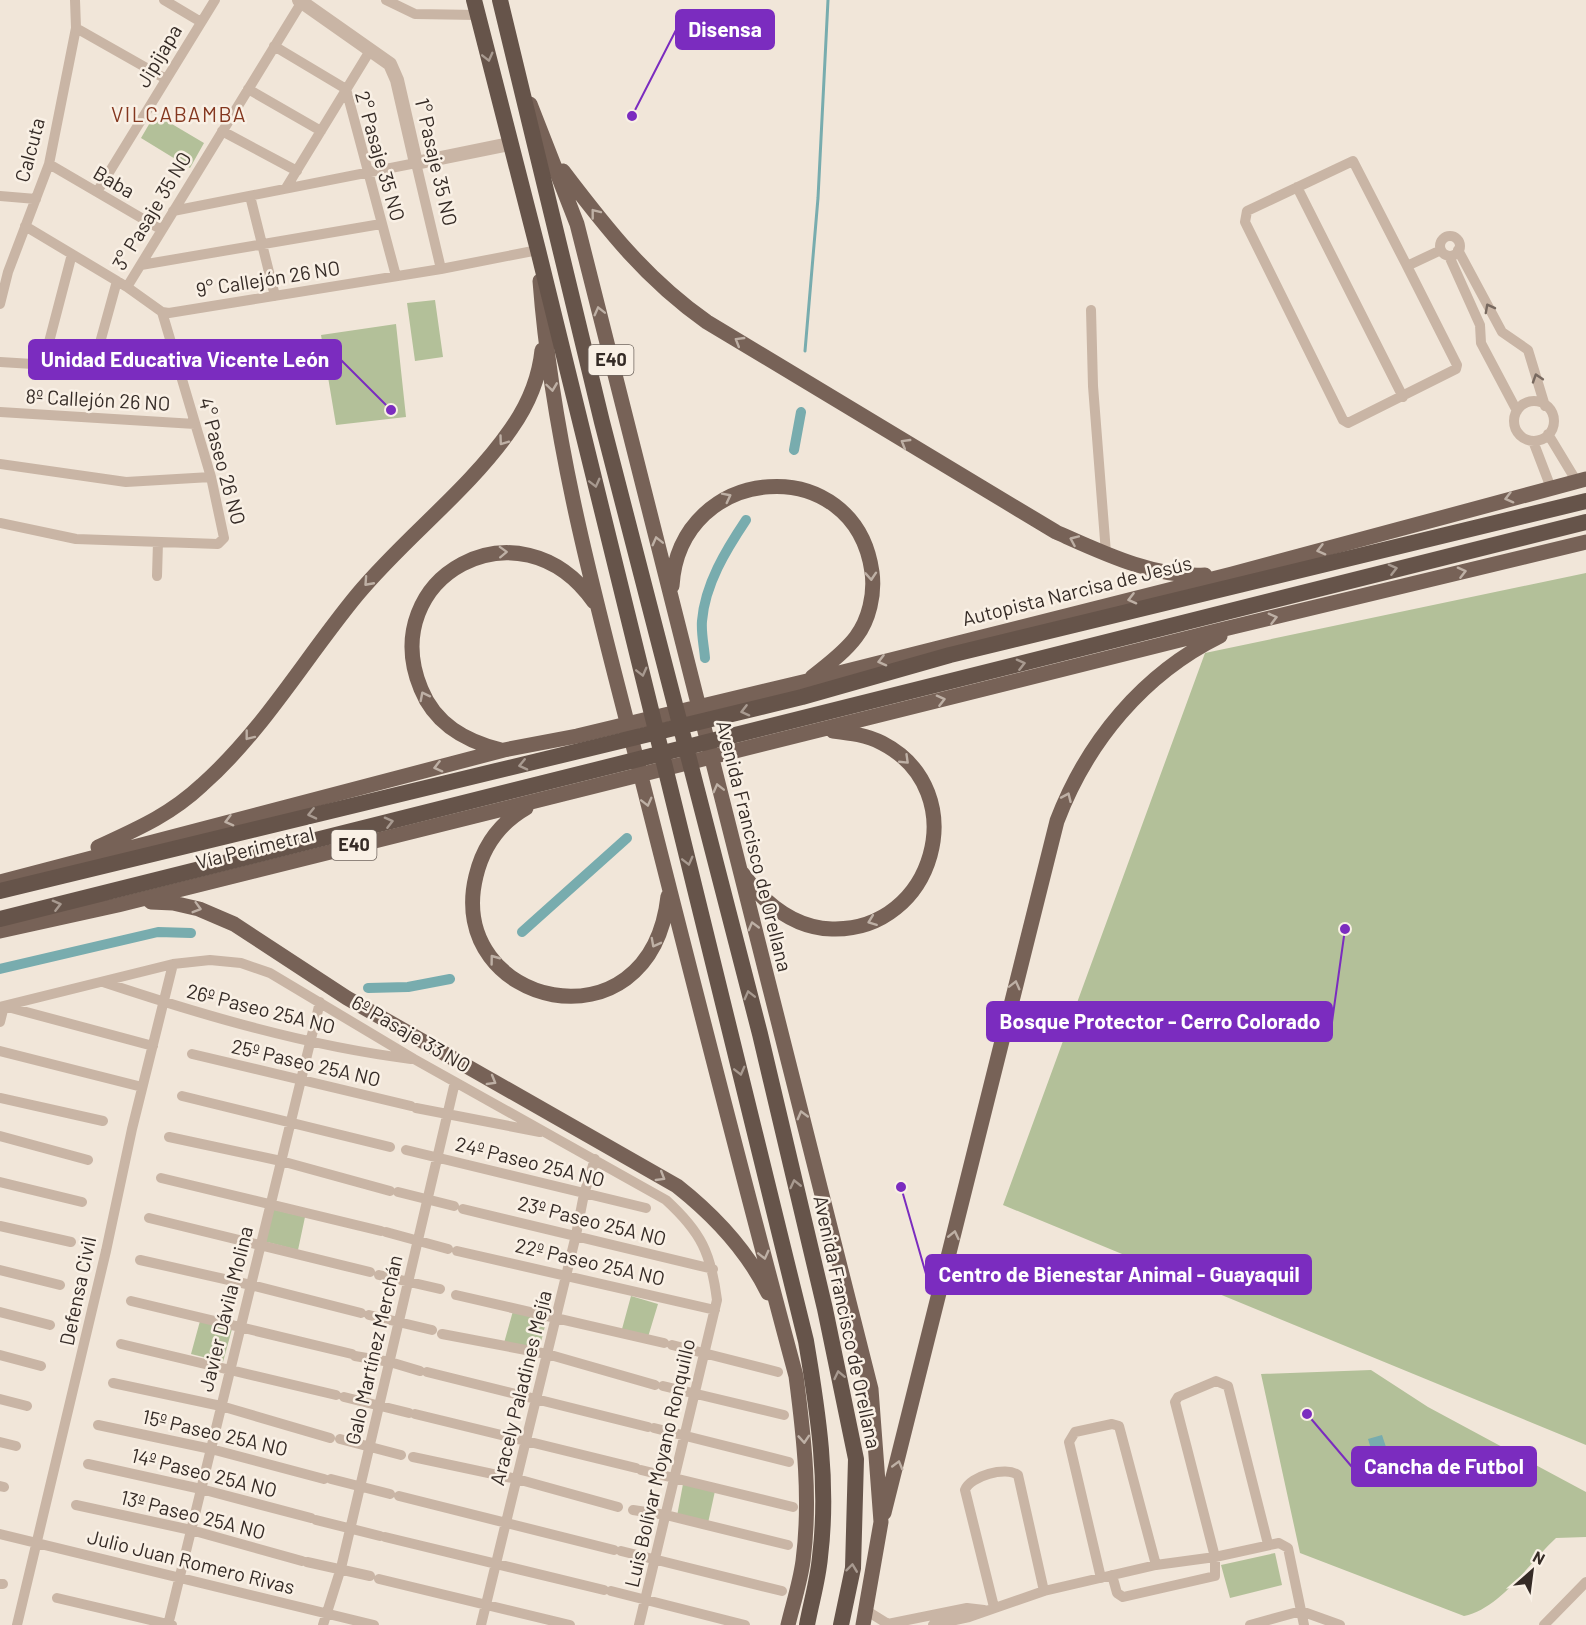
<svg xmlns="http://www.w3.org/2000/svg" width="1586" height="1625" font-family="Barlow,sans-serif">
  <style>
    .green { fill: #b3c099 }
    .water { fill: #78acae }
    .lines { fill: none; stroke-linecap: round; stroke-linejoin: round }
    .stream { stroke: #78acae; stroke-width: 3 }
    .canal { stroke: #78acae; stroke-width: 10 }
    .minor { stroke: #c9b5a5; stroke-width: 10 }
    .tertiary { stroke: #c9b5a5; stroke-width: 14 }
    .primary { stroke: #776257; stroke-width: 15 }
    .trunk { stroke: #66544a; stroke-width: 16 }
    .oneway { stroke: #a89a90 }
    .oneway2 { stroke: #beb0a5 }
    .oneway3 { stroke: #78695f }
    .labels { text-anchor: middle; stroke-width: 5; stroke-linejoin: round; paint-order: stroke }
    .shield { fill: #f9f0e5; stroke: #70665f; stroke-width: 1.5 }
    .shield-label { font-size: 18px; font-weight: bold; fill: #352b26 }
    .street-label { font-size: 20px; fill: #352b26; stroke: #f9f0e5 }
    .neighbourhood-label { font-size: 21px; letter-spacing: 1.5px; fill: #84371f; stroke: #f9f0e5 }
    .leader { fill: none; stroke: #7b2cbf; stroke-width: 2 }
    .callout-dot { fill: #7b2cbf; stroke: #f9f0e5; stroke-width: 2 }
    .callout { fill: #7b2cbf; stroke: #7b2cbf; stroke-width: 2 }
    .callout-label { font-size: 21px; text-anchor: middle; font-weight: bold; fill: #fff }
  </style>
  <rect width="100%" height="100%" fill="#f1e6d9"/>
  <!-- green -->
  <path class="green" d="M 155,114 L 204,143 L 190,168 L 141,138 Z
    M 435,300 L 443,357 L 415,361 L 407,303 Z
    M 396,324 L 406,417 L 336,425 L 321,335 Z
    M 1586,573 L 1586,1445 L 1003,1205 L 1205,653 Z
    M 271,1209 L 305,1217 L 298,1250 L 263,1241 Z
    M 631,1296 L 658,1304 L 648,1337 L 622,1329 Z
    M 513,1311 L 547,1318 L 539,1350 L 504,1343 Z
    M 200,1321 L 232,1329 L 223,1362 L 191,1354 Z
    M 1371,1370 L 1428,1407 L 1586,1492 L 1586,1537 L 1556,1538 C 1528,1564 1501,1608 1464,1616 L 1300,1553 L 1261,1374 Z
    M 683,1484 L 715,1491 L 708,1523 L 677,1516 Z
    M 1275,1553 L 1282,1585 L 1230,1598 L 1221,1565 Z"/>
  <!-- water -->
  <path class="water" d="M 1382,1435 L 1393,1468 L 1378,1472 L 1368,1439 Z"/>
  <g class="lines">
    <!-- stream -->
    <path class="stream" d="M 805,351 L 818,198 L 828,0"/>
    <!-- canal -->
    <path class="canal" d="M 794,450 L 801,412
      M 705,658 C 704,646 701,633 702,621 C 705,584 726,550 746,520
      M 522,932 L 627,838
      M 0,969 L 158,932 L 191,933
      M 368,988 L 408,987 L 450,979"/>
    <!-- minor -->
    <path class="minor" d="M 164,0 L 201,22
      M 386,0 L 415,14 L 477,15
      M 76,28 L 166,79
      M 274,46 L 346,89 L 396,276
      M 248,89 L 321,131
      M 222,131 L 297,171
      M 49,164 L 162,230
      M 1297,187 L 1403,397
      M 286,188 L 371,49
      M 97,192 L 215,0
      M 0,196 L 36,199
      M 250,196 L 275,296
      M 173,211 L 416,163 L 441,269
      M 25,226 L 127,287 L 162,312 L 169,313 L 441,269 L 538,250
      M1440 246a10 10 0 1 1 20 0a10 10 0 1 1-20 0Z
      M 1458,250 L 1502,332 L 1528,350 L 1545,406
      M 1449,256 L 1480,325 L 1481,343 L 1517,411
      M 141,265 L 381,224
      M 1407,266 L 1353,161 L 1247,211 L 1245,222 L 1343,420 L 1348,423 L 1456,369 L 1457,365 L 1407,266 L 1441,250
      M 127,287 L 303,0
      M 0,304 L 8,272 L 49,164 L 76,28 L 75,0
      M 1091,310 L 1093,386 L 1106,553
      M 0,362 L 180,373
      M 43,365 L 72,254
      M 93,368 L 117,281
      M1514 421a20 20 0 1 1 40 0a20 20 0 1 1-40 0Z
      M 0,412 L 195,424
      M 1548,434 L 1577,482
      M 1533,441 L 1551,488
      M 0,464 L 126,482 L 211,477
      M 0,523 L 76,539 L 218,544 L 224,538 L 211,477 L 162,312
      M 157,576 L 158,542
      M 103,982 C 202,1015 307,1046 411,1059
      M 0,1007 L 173,964 L 210,960 L 241,963 L 270,973 L 414,1059 L 666,1200 C 701,1232 711,1253 717,1300 L 639,1625
      M 0,1022 L 4,1006 L 153,1046
      M 0,1051 L 142,1087
      M 192,1054 L 411,1106
      M 182,1096 L 390,1147
      M 0,1098 L 103,1121
      M 416,1108 L 540,1132
      M 0,1136 L 88,1160
      M 169,1137 L 281,1161 L 390,1191
      M 406,1150 L 646,1208
      M 161,1178 L 381,1231
      M 0,1182 L 82,1202
      M 398,1192 L 454,1206
      M 463,1209 L 713,1269
      M 149,1218 L 370,1272
      M 0,1226 L 71,1242
      M 386,1232 L 448,1249
      M 457,1251 L 715,1310
      M 140,1260 L 251,1285 L 361,1313
      M 0,1270 L 60,1285
      M 379,1275 L 440,1289
      M 456,1295 L 664,1343
      M 131,1301 L 352,1354
      M 0,1312 L 50,1325
      M 369,1315 L 432,1330
      M 442,1334 L 547,1354 L 655,1385
      M 121,1344 L 336,1395
      M 672,1345 L 778,1372
      M 0,1355 L 41,1366
      M 355,1356 L 390,1362 L 420,1371
      M 427,1372 L 648,1427
      M 113,1383 L 221,1406 L 330,1438
      M 663,1386 L 784,1415
      M 344,1397 L 409,1413
      M 0,1399 L 27,1406
      M 415,1414 L 636,1468
      M 98,1425 L 211,1449 L 324,1479
      M 654,1428 L 789,1462
      M 340,1439 L 401,1455
      M 0,1442 L 16,1446
      M 413,1457 L 517,1479 L 618,1507
      M 88,1464 L 201,1489 L 311,1518
      M 641,1470 L 793,1507
      M 331,1479 L 390,1494
      M 0,1486 L 4,1487
      M 399,1496 L 614,1550
      M 76,1505 L 191,1530 L 302,1561
      M 633,1510 L 666,1515 L 788,1545
      M 316,1520 L 380,1536
      M 0,1534 L 374,1625
      M 385,1537 L 604,1590
      M 621,1551 L 782,1591
      M 307,1562 L 370,1576
      M 1112,1575 L 1117,1593 L 1123,1597 L 1215,1576 L 1215,1557 L 1175,1402 L 1178,1397 L 1216,1381 L 1228,1386 L 1268,1544
      M 1101,1578 L 1069,1442 L 1075,1432 L 1112,1424 L 1119,1426 L 1156,1565
      M 379,1579 L 570,1625
      M 0,1584 L 3,1584
      M 611,1591 L 745,1625
      M 57,1598 L 172,1625
      M 994,1607 L 965,1490 C 970,1476 1006,1466 1018,1475 L 1044,1591
      M 867,1611 L 888,1624 L 967,1608 L 984,1610
      M 17,1625 L 106,1251 L 132,1129 L 173,964
      M 168,1625 L 320,1002
      M 323,1625 L 341,1568 L 455,1082
      M 481,1625 L 576,1235 L 584,1194 L 595,1159
      M 933,1625 L 969,1617 L 1044,1591 L 1156,1565 L 1215,1557 L 1279,1543 L 1288,1548 L 1304,1625
      M 1250,1625 L 1301,1611 L 1340,1625
      M 1544,1625 L 1586,1582"/>
    <!-- tertiary -->
    <path class="tertiary" d="M 299,0 L 390,64 L 397,80 L 416,163 L 509,144"/>
    <!-- primary -->
    <path class="primary" d="M 530,104 L 577,224 L 871,1389 L 881,1522 L 863,1625
      M 563,171 C 607,229 646,279 707,322 L 1056,532 C 1101,552 1154,578 1205,575
      M 540,281 C 553,452 601,619 643,784 C 693,982 743,1179 796,1376 C 804,1437 811,1500 803,1561 C 800,1583 793,1604 788,1625
      M 672,586 C 680,462 855,450 872,572 C 875,594 869,620 856,637 C 844,653 827,665 812,677
      M 501,750 C 465,741 435,724 421,689 C 375,578 519,496 594,602
      M 526,808 C 500,823 483,847 476,876 C 444,1006 650,1056 668,896
      M 98,847 C 137,829 170,815 202,785 C 263,731 305,658 357,595 C 405,537 468,491 511,429 C 528,405 539,379 542,350
      M 742,873 C 764,903 793,928 832,929 C 934,932 975,791 882,743 C 867,735 850,733 833,731
      M 0,882 L 504,750 L 577,736 L 807,681 L 1232,574 L 1586,479
      M 151,902 L 173,903 L 199,909 L 234,924 L 347,998 L 677,1186 C 715,1216 747,1250 768,1293
      M 0,931 L 118,905 L 1216,631 L 1586,542
      M 884,1513 L 1057,821 C 1087,742 1143,674 1220,636"/>
    <!-- trunk -->
    <path class="trunk" d="M 474,0 L 538,250 L 806,1341 C 818,1412 829,1484 820,1557 C 818,1580 811,1603 807,1625
      M 500,0 L 602,422 L 760,1034 L 825,1309 L 856,1459 L 853,1568 L 841,1625
      M 0,891 L 802,697 L 950,655 L 1586,501
      M 0,919 L 1586,522"/>
  </g>
  <!-- one-way arrows -->
  <defs><path id="oneway-chevron" d="M-2-3.5L2.5 0L-2 3.5" fill="none" stroke-width="1.6" stroke-linecap="round" stroke-linejoin="round" transform="scale(1.5)"/></defs>
  <g class="oneway">
    <use href="#oneway-chevron" transform="translate(488 57) rotate(76)"/>
    <use href="#oneway-chevron" transform="translate(595 483) rotate(76)"/>
    <use href="#oneway-chevron" transform="translate(1393 569) rotate(-14)"/>
    <use href="#oneway-chevron" transform="translate(1021 664) rotate(-14)"/>
    <use href="#oneway-chevron" transform="translate(642 672) rotate(76)"/>
    <use href="#oneway-chevron" transform="translate(745 711) rotate(166)"/>
    <use href="#oneway-chevron" transform="translate(523 765) rotate(167)"/>
    <use href="#oneway-chevron" transform="translate(312 814) rotate(167)"/>
    <use href="#oneway-chevron" transform="translate(389 822) rotate(-14)"/>
    <use href="#oneway-chevron" transform="translate(688 861) rotate(76)"/>
    <use href="#oneway-chevron" transform="translate(57 905) rotate(-14)"/>
    <use href="#oneway-chevron" transform="translate(749 995) rotate(-104)"/>
    <use href="#oneway-chevron" transform="translate(740 1071) rotate(76)"/>
    <use href="#oneway-chevron" transform="translate(795 1184) rotate(-103)"/>
    <use href="#oneway-chevron" transform="translate(839 1375) rotate(-102)"/>
    <use href="#oneway-chevron" transform="translate(852 1568) rotate(-83)"/>
  </g>
  <g class="oneway2">
    <use href="#oneway-chevron" transform="translate(595 213) rotate(-128)"/>
    <use href="#oneway-chevron" transform="translate(599 311) rotate(-104)"/>
    <use href="#oneway-chevron" transform="translate(739 341) rotate(-149)"/>
    <use href="#oneway-chevron" transform="translate(552 387) rotate(82)"/>
    <use href="#oneway-chevron" transform="translate(503 441) rotate(126)"/>
    <use href="#oneway-chevron" transform="translate(905 443) rotate(-149)"/>
    <use href="#oneway-chevron" transform="translate(727 497) rotate(-27)"/>
    <use href="#oneway-chevron" transform="translate(1509 498) rotate(165)"/>
    <use href="#oneway-chevron" transform="translate(1074 540) rotate(-156)"/>
    <use href="#oneway-chevron" transform="translate(657 541) rotate(-104)"/>
    <use href="#oneway-chevron" transform="translate(1321 550) rotate(165)"/>
    <use href="#oneway-chevron" transform="translate(503 552) rotate(-2)"/>
    <use href="#oneway-chevron" transform="translate(1462 572) rotate(-14)"/>
    <use href="#oneway-chevron" transform="translate(871 576) rotate(86)"/>
    <use href="#oneway-chevron" transform="translate(368 582) rotate(132)"/>
    <use href="#oneway-chevron" transform="translate(1132 599) rotate(166)"/>
    <use href="#oneway-chevron" transform="translate(1273 618) rotate(-15)"/>
    <use href="#oneway-chevron" transform="translate(882 661) rotate(166)"/>
    <use href="#oneway-chevron" transform="translate(424 696) rotate(-117)"/>
    <use href="#oneway-chevron" transform="translate(941 700) rotate(-14)"/>
    <use href="#oneway-chevron" transform="translate(249 736) rotate(128)"/>
    <use href="#oneway-chevron" transform="translate(905 760) rotate(44)"/>
    <use href="#oneway-chevron" transform="translate(438 767) rotate(166)"/>
    <use href="#oneway-chevron" transform="translate(718 788) rotate(-104)"/>
    <use href="#oneway-chevron" transform="translate(1067 797) rotate(-66)"/>
    <use href="#oneway-chevron" transform="translate(647 802) rotate(76)"/>
    <use href="#oneway-chevron" transform="translate(229 821) rotate(165)"/>
    <use href="#oneway-chevron" transform="translate(197 908) rotate(16)"/>
    <use href="#oneway-chevron" transform="translate(872 921) rotate(159)"/>
    <use href="#oneway-chevron" transform="translate(753 926) rotate(-105)"/>
    <use href="#oneway-chevron" transform="translate(655 943) rotate(118)"/>
    <use href="#oneway-chevron" transform="translate(494 959) rotate(-127)"/>
    <use href="#oneway-chevron" transform="translate(1015 985) rotate(-76)"/>
    <use href="#oneway-chevron" transform="translate(492 1081) rotate(30)"/>
    <use href="#oneway-chevron" transform="translate(802 1115) rotate(-105)"/>
    <use href="#oneway-chevron" transform="translate(661 1177) rotate(31)"/>
    <use href="#oneway-chevron" transform="translate(954 1235) rotate(-77)"/>
    <use href="#oneway-chevron" transform="translate(764 1255) rotate(76)"/>
    <use href="#oneway-chevron" transform="translate(804 1439) rotate(86)"/>
    <use href="#oneway-chevron" transform="translate(898 1465) rotate(-75)"/>
  </g>
  <g class="oneway3">
    <use href="#oneway-chevron" transform="translate(1489 308) rotate(-118)"/>
    <use href="#oneway-chevron" transform="translate(1537 378) rotate(-108)"/>
  </g>
  <g class="labels">
    <!-- shield labels -->
    <g class="shield">
      <rect x="588.5" y="345" width="45" height="30" rx="4.5"/>
      <rect x="331.5" y="830" width="45" height="30" rx="4.5"/>
    </g>
    <g class="shield-label">
      <text x="611" y="366">E40</text>
      <text x="354" y="851">E40</text>
    </g>
    <!-- street labels -->
    <g class="street-label">
      <text transform="translate(159 56) rotate(-59)" y="7">Jipijapa</text>
      <text transform="translate(30 150) rotate(-75)" y="7">Calcuta</text>
      <text transform="translate(380 156) rotate(74)" y="7">2° Pasaje 35 NO</text>
      <text transform="translate(436 162) rotate(77)" y="7">1° Pasaje 35 NO</text>
      <text transform="translate(114 182) rotate(30)" y="7">Baba</text>
      <text transform="translate(152 211) rotate(-59)" y="7">3° Pasaje 35 NO</text>
      <text transform="translate(268 279) rotate(-9)" y="7">9° Callejón 26 NO</text>
      <text transform="translate(98 400) rotate(3)" y="7">8º Callejón 26 NO</text>
      <text transform="translate(222 461) rotate(75)" y="7">4° Paseo 26 NO</text>
      <text transform="translate(1077 591) rotate(-14)" y="7">Autopista Narcisa de Jesús</text>
      <text transform="translate(754 846) rotate(76)" y="7">Avenida Francisco de Orellana</text>
      <text transform="translate(255 848) rotate(-14)" y="7">Vía Perimetral</text>
      <text transform="translate(261 1009) rotate(14)" y="7">26º Paseo 25A NO</text>
      <text transform="translate(411 1034) rotate(30)" y="7">6º Pasaje 33 NO</text>
      <text transform="translate(306 1063) rotate(13)" y="7">25º Paseo 25A NO</text>
      <text transform="translate(530 1162) rotate(14)" y="7">24º Paseo 25A NO</text>
      <text transform="translate(592 1221) rotate(14)" y="7">23º Paseo 25A NO</text>
      <text transform="translate(590 1262) rotate(13)" y="7">22º Paseo 25A NO</text>
      <text transform="translate(78 1291) rotate(-78)" y="7">Defensa Civil</text>
      <text transform="translate(226 1309) rotate(-76)" y="7">Javier Dávila Molina</text>
      <text transform="translate(847 1322) rotate(78)" y="7">Avenida Francisco de Orellana</text>
      <text transform="translate(374 1350) rotate(-77)" y="7">Galo Martínez Merchán</text>
      <text transform="translate(521 1388) rotate(-76)" y="7">Aracely Paladines Mejía</text>
      <text transform="translate(215 1433) rotate(13)" y="7">15º Paseo 25A NO</text>
      <text transform="translate(660 1463) rotate(-77)" y="7">Luis Bolívar Moyano Ronquillo</text>
      <text transform="translate(204 1473) rotate(14)" y="7">14º Paseo 25A NO</text>
      <text transform="translate(193 1515) rotate(14)" y="7">13º Paseo 25A NO</text>
      <text transform="translate(191 1562) rotate(14)" y="7">Julio Juan Romero Rivas</text>
    </g>
    <!-- neighbourhood labels -->
    <g class="neighbourhood-label">
      <text x="179" y="122">VILCABAMBA</text>
    </g>
  </g>
  <!-- callouts -->
  <path class="leader" d="M632 116L676 30M391 410L341 360M1345 929L1332 1022M901 1187L926 1274M1307 1414L1352 1467"/>
  <g class="callout-dot">
    <circle cx="632" cy="116" r="6"/>
    <circle cx="391" cy="410" r="6"/>
    <circle cx="1345" cy="929" r="6"/>
    <circle cx="901" cy="1187" r="6"/>
    <circle cx="1307" cy="1414" r="6"/>
  </g>
  <g class="callout">
    <rect x="676" y="10" width="98" height="39" rx="6"/>
    <rect x="29" y="340" width="312" height="39" rx="6"/>
    <rect x="987" y="1002" width="345" height="39" rx="6"/>
    <rect x="926" y="1255" width="385" height="39" rx="6"/>
    <rect x="1352" y="1447" width="184" height="39" rx="6"/>
  </g>
  <g class="callout-label">
    <text x="725" y="37">Disensa</text>
    <text x="185" y="367">Unidad Educativa Vicente León</text>
    <text x="1160" y="1029">Bosque Protector - Cerro Colorado</text>
    <text x="1119" y="1282">Centro de Bienestar Animal - Guayaquil</text>
    <text x="1444" y="1474">Cancha de Futbol</text>
  </g>
  <!-- north arrow -->
  <g transform="translate(1532 1571) rotate(28)" stroke="#f9f0e5" stroke-width="4.5" paint-order="stroke">
  <path d="M0-4.5L10 22L0 15L-10 22Z" fill="#352b26"/>
  <text y="-9" font-size="16" font-weight="bold" text-anchor="middle" fill="#352b26">N</text>
  </g>
</svg>
